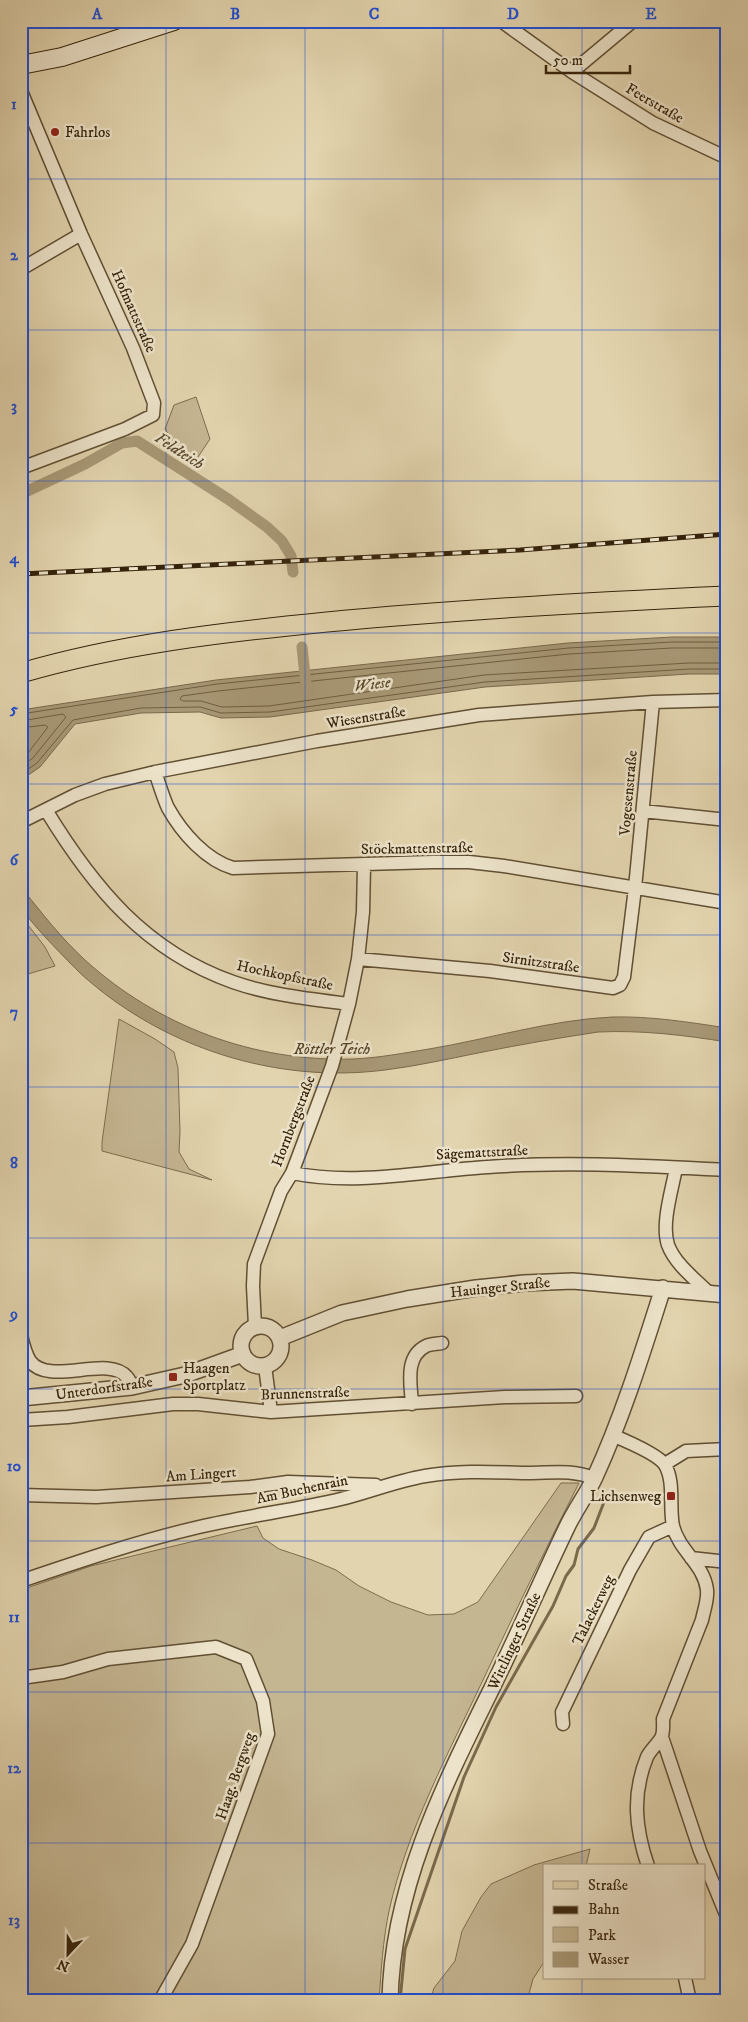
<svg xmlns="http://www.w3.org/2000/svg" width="748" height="2022" font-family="'IM FELL DW Pica',serif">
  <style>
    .green { fill: #c5b692; stroke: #7e6c4e }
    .water { fill: #a89876; stroke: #7a694b }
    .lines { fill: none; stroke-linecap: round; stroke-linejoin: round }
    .shore { stroke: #6f5e40; stroke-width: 1 }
    .stream { stroke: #7a694b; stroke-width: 3 }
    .canal { stroke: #a89876; stroke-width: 11 }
    .minor-casing { stroke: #614f33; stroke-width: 15 }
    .tertiary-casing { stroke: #614f33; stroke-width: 18 }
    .secondary-casing { stroke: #36230a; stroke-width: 20 }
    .primary-casing { stroke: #36230a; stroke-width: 21 }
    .minor { stroke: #ece3ca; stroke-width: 12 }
    .tertiary { stroke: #ece3ca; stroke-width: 15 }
    .secondary { stroke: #ece3ca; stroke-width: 18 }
    .primary { stroke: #e2d4ae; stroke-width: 19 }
    .rail-casing { stroke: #36230a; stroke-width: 5 }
    .rail { stroke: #ece3ca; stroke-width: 3; stroke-dasharray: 9; stroke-linecap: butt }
    .grid { fill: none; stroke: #1d4ed8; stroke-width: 1; stroke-opacity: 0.55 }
    .poi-dot { fill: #8f2418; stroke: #ece3ca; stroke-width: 2 }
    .labels { text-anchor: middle; stroke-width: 5; stroke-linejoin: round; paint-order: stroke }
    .street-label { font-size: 15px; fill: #36230a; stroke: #ece3ca }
    .poi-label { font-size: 15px; fill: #36230a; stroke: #ece3ca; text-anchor: start }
    .water-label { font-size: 16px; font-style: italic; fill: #58462a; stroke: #ece3ca }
    .neatline { fill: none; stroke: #1d4ed8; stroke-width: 2 }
    .grid-label { font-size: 16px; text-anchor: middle; font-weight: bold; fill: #1d4ed8 }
  </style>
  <rect width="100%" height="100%" fill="#e2d4ae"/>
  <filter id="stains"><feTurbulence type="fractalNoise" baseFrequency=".004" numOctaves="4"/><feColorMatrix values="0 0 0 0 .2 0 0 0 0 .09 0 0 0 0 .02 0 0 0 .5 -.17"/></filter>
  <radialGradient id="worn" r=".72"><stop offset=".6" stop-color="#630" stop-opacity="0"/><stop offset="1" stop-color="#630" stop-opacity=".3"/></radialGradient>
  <!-- green -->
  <path class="green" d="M 196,397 L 210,439 L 196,460 L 175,445 L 165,429 L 174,405 Z
    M 21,916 L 45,947 L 55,966 L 21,976 Z
    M 119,1019 L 155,1039 L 174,1052 L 178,1068 L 180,1131 L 179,1152 L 189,1169 L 212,1180 L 102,1151 L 102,1142 Z
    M 561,1483 L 579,1483 C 546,1548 514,1614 483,1680 C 448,1754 407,1830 389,1911 C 383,1940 381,1971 379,2001 L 21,2001 L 21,1590 L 91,1566 L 257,1526 L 263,1538 L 279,1549 L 312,1560 L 336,1570 L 359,1586 L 391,1602 L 428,1615 L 454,1614 L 478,1602 Z
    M 590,1849 L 586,1866 L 544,1866 L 544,1962 L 533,1979 L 527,2001 L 430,2001 L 434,1988 L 455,1961 L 462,1931 L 481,1897 L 491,1884 L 534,1865 Z"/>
  <!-- water -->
  <path class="water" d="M 672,637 L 727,637 L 727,674 L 689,674 L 485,687 L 270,717 L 221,718 L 200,712 L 141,713 L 75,724 L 40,767 L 21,780 L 21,710 L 216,680 L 568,643 Z
    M 21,887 C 41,912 61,938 85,960 C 158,1026 253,1062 353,1059 C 378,1058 404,1053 429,1049 C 489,1039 550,1020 612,1017 C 650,1016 688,1022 727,1028 L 727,1042 C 683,1035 642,1030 598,1032 C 558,1038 518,1045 478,1053 C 448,1059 417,1066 385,1070 C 276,1084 163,1048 81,974 C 71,964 24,917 21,906 C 20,900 21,893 21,887 Z"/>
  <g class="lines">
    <!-- shore -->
    <path class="shore" d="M 727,648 L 672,648 L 569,654 L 218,691 L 182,696 L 180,699 L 183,701 L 201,701 L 222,707 L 269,706 L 484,675 L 689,663 L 727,663
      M 21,714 L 217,684 L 569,648 L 672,642 L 727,642
      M 21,721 L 63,714 L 66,717 L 33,758 L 21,766
      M 21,728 L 45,725 L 48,727 L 28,753 L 21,757
      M 21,774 L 37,763 L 73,720 L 141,708 L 200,707 L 221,713 L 270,712 L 485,682 L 689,669 L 727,669"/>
    <!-- stream -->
    <path class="stream" d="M 400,2001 L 405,1949 L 464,1777 L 496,1707 L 553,1606 L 566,1576 L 574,1565 L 578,1549 L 594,1528 L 604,1502"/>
    <!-- canal -->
    <path class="canal" d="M 21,494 L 85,464 L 122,443 L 137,441 L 228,499 L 267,527 L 282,541 L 291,556 L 293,572
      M 302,647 L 306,685"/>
    <!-- minor casing -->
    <g class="minor-casing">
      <path id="minor" d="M 126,21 L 129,36
        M 501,21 L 572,72 L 653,123 L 723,156
        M 572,72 L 633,21
        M 21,91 L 81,234 L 133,348 L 154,403 L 153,415 L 125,429 L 21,468
        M 21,269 L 81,234
        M 155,772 C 159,783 163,797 168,808 C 182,833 206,860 233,868 L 433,862 L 469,862 L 504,866 L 727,903
        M 46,810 C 93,887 145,951 233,982 C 270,995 310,999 349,1004
        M 643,811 L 727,820
        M 21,822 L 75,795 L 105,784 L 155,772 L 317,741 L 479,715 L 653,702 L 727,700
        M 358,959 L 490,971 L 613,988 L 620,985 L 624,977 L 635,888 L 653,702
        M 676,1168 C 672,1190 661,1224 668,1245 C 675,1264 695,1279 709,1293
        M 292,1173 C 356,1186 423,1171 488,1167 C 568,1161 647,1166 727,1170
        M 255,1326 L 253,1286 L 254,1264 L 281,1191 L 292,1173 L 313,1117 L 332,1066 L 349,1004 L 358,959 L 363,912 L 364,865
        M 21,1335 C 23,1344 25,1353 30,1361 C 49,1387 108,1354 127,1377 C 129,1379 131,1384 132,1387
        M 265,1366 L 271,1412
        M 412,1404 C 411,1385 404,1357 426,1346 C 430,1344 437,1344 442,1343
        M 21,1420 L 68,1417 L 173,1404 L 198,1404 L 271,1412 L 505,1397 L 576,1396
        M 612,1435 C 624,1440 659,1455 665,1465 C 675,1482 669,1507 673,1526 C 679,1551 704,1564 707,1590 C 708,1600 704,1610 702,1620 L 663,1719 C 663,1725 664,1733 661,1738 C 657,1745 651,1749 647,1757 C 632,1794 635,1828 648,1866
        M 665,1464 L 686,1451 L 727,1449
        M 21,1495 L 96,1497 L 250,1487 L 288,1482 L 376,1485
        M 691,1558 L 727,1562
        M 21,1581 C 80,1561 139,1541 199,1527 C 246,1516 294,1510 341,1499 C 369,1492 396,1481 425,1476 C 459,1470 493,1472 527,1473 C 552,1473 570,1469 594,1478
        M 21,1678 L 63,1672 L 108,1659 L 216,1647 L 246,1659 L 263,1701 L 268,1734 L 192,1944 L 160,2001
        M 563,1724 L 562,1712 L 630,1570 L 649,1537 L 673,1526
        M 662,1737 L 700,1851 L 727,1917
        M 685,1978 L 690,2001"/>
    </g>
    <!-- tertiary casing -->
    <g class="tertiary-casing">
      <path id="tertiary" d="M241 1346a20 20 0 1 1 40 0a20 20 0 1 1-40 0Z
        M 280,1338 L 342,1313 L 407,1299 L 476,1288 L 524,1283 L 573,1281 L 727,1295
        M 21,1398 L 132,1387 L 185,1375 L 243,1354
        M 390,2001 C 392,1888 443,1787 492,1688 C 518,1635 541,1581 567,1527 C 575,1510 587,1494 595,1477 C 623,1416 643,1351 663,1288"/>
    </g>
    <!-- secondary casing -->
    <g class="secondary-casing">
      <path id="secondary" d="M 21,65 L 62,57 L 174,21"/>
    </g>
    <!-- primary casing -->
    <g class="primary-casing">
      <path id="primary" d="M 21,673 C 120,644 225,632 327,622 C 460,609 593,602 727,596"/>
    </g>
    <!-- minor -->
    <use href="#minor" class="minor"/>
    <!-- tertiary -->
    <use href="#tertiary" class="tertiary"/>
    <!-- secondary -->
    <use href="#secondary" class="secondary"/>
    <!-- primary -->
    <use href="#primary" class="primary"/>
    <!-- rail casing -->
    <g class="rail-casing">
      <path id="rail" d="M 21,574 L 520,550 L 727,534"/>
    </g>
    <!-- rail -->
    <use href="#rail" class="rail"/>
  </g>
  <!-- grid -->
  <path class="grid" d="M 166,21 L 166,2001M 305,21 L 305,2001M 443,21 L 443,2001M 582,21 L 582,1866M 21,179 L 727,179M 21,330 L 727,330M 21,481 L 727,481M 21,633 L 727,633M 21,784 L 727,784M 21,935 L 727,935M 21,1087 L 727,1087M 21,1238 L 727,1238M 21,1389 L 727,1389M 21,1541 L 727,1541M 21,1692 L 727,1692M 21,1843 L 727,1843M 582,1978 L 582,2001"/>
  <!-- markers -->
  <g class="poi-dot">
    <circle cx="55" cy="132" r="5"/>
    <rect x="168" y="1372" width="10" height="10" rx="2.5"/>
    <rect x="666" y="1491" width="10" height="10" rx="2.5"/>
  </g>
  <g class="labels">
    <!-- street labels -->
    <g class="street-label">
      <text transform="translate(655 103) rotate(30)" y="5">Feerstraße</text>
      <text transform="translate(134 311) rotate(66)" y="5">Hofmattstraße</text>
      <text transform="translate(366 717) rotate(-9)" y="5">Wiesenstraße</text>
      <text transform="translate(628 793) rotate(-85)" y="5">Vogesenstraße</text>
      <text transform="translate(417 848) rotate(-1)" y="5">Stöckmattenstraße</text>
      <text transform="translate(541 962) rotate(8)" y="5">Sirnitzstraße</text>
      <text transform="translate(285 975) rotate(12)" y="5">Hochkopfstraße</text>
      <text transform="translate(293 1121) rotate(-69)" y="5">Hornbergstraße</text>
      <text transform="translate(482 1152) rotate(-3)" y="5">Sägemattstraße</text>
      <text transform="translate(500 1287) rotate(-6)" y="5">Hauinger Straße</text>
      <text transform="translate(104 1388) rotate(-8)" y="5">Unterdorfstraße</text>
      <text transform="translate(305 1393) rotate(-2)" y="5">Brunnenstraße</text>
      <text transform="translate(201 1474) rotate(-4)" y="5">Am Lingert</text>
      <text transform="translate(302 1489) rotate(-12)" y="5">Am Buchenrain</text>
      <text transform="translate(593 1610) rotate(-64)" y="5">Talackerweg</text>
      <text transform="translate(514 1641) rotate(-65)" y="5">Wittlinger Straße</text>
      <text transform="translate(235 1776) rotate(-71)" y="5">Haag. Bergweg</text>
    </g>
    <!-- poi labels -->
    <g class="poi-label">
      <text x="65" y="137">Fahrlos</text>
      <text x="183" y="1373">Haagen<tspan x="183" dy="17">Sportplatz</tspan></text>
      <text x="661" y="1501" text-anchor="end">Lichsenweg</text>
    </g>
    <!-- water labels -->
    <g class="water-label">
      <text transform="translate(180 450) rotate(33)" y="6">Feldteich</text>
      <text transform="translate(372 683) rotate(-7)" y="6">Wiese</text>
      <text x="332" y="1054">Röttler Teich</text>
    </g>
  </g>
  <!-- margin -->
  <rect width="748" height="2022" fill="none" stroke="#e2d4ae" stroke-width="55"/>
  <!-- legend -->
  <rect x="543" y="1864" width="162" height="115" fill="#ece3ca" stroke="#a3967d"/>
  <rect x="553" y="1881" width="25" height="8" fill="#e2d4ae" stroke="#a3967d"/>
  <text x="588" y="1890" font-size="15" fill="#36230a">Straße</text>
  <rect x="553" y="1906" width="25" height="8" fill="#36230a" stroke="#a3967d"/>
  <text x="588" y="1914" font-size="15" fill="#36230a">Bahn</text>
  <rect x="553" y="1927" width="25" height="15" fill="#c5b692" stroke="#a3967d"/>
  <text x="588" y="1940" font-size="15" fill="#36230a">Park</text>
  <rect x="553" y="1952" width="25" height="15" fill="#a89876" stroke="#a3967d"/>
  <text x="588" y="1964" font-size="15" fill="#36230a">Wasser</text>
  <!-- north arrow -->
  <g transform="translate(68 1954) rotate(202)" stroke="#ece3ca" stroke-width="4" paint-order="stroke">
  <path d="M0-4L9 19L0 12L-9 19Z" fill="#36230a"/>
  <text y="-8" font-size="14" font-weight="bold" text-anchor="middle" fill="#36230a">N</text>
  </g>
  <!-- scale -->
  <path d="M546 65v8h84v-8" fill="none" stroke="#36230a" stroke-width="2.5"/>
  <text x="553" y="65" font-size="15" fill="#36230a" stroke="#ece3ca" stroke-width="4" paint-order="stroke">50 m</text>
  <rect x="28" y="28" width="692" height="1966" class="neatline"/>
  <g class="grid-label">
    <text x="97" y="19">A</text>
    <text x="235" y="19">B</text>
    <text x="374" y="19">C</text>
    <text x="513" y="19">D</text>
    <text x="651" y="19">E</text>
    <text x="14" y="109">1</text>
    <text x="14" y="260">2</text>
    <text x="14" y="411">3</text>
    <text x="14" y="563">4</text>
    <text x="14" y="714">5</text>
    <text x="14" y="865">6</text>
    <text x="14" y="1017">7</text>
    <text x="14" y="1168">8</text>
    <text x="14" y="1319">9</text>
    <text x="14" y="1471">10</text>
    <text x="14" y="1622">11</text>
    <text x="14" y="1773">12</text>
    <text x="14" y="1925">13</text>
  </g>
  <rect width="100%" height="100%" filter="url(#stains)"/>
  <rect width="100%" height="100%" fill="url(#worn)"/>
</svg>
